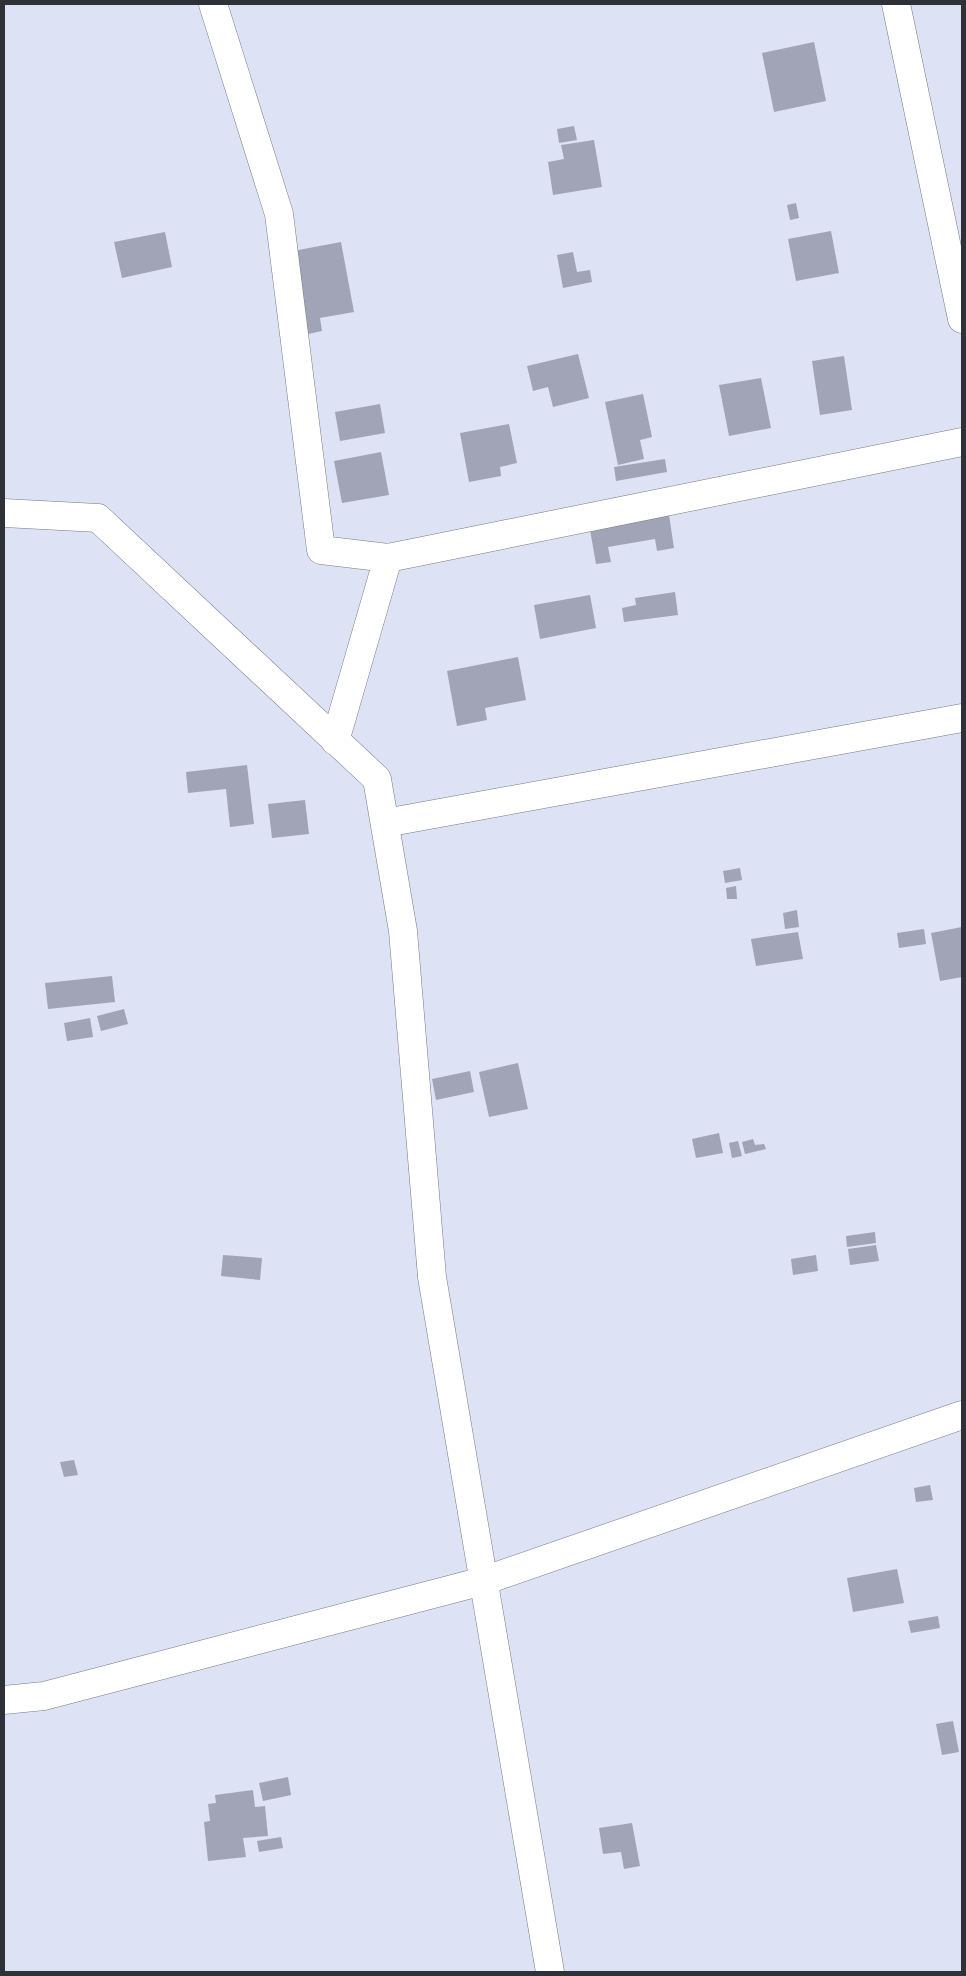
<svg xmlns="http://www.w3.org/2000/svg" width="966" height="1976" font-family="Overpass,sans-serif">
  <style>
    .building { fill: #a0a4b6 }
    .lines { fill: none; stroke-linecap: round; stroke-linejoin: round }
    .minor-casing { stroke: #75798a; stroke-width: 29 }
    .minor { stroke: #fff; stroke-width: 28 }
  </style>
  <rect width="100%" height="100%" fill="#dee2f5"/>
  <!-- building -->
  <path class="building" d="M 814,42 L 826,101 L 774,112 L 762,53 Z
    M 574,126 L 577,140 L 559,143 L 557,129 Z
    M 594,140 L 602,187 L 553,195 L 548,162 L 564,159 L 561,145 Z
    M 796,203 L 799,218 L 790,220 L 787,205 Z
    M 831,231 L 839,273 L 796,281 L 788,239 Z
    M 165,232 L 172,267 L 122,278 L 114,242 Z
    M 341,242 L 354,312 L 320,318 L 322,331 L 308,334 L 293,251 Z
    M 573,252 L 577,272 L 590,270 L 592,282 L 563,288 L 557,255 Z
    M 578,354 L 589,398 L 553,407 L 548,387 L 533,391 L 527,366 Z
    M 844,356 L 852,410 L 820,415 L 812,361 Z
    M 761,378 L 771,428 L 729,436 L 719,385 Z
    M 643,394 L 652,437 L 640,440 L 644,459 L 618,465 L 605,402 Z
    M 380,404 L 385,433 L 340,441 L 335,412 Z
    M 509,424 L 517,463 L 500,467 L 501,476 L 469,482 L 460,433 Z
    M 381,452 L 389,495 L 342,503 L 334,461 Z
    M 665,459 L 667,472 L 616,481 L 614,467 Z
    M 669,515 L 674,548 L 657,551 L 655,539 L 608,547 L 611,562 L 596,564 L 590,530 Z
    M 675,592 L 678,615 L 624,622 L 622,608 L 636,605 L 635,598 Z
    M 590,595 L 596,628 L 540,639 L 534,605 Z
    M 518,657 L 526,700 L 485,708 L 487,720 L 457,726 L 447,671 Z
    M 247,765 L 254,824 L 230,827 L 226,789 L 188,793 L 186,772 Z
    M 305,800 L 309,834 L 272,838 L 268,804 Z
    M 740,868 L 742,880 L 725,883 L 723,871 Z
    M 736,886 L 737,899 L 727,899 L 726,888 Z
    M 797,910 L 799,927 L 785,929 L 783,913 Z
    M 962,927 L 962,977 L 940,981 L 931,933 Z
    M 924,929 L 926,944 L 899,948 L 897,933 Z
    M 798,932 L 803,959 L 756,966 L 751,939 Z
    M 112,976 L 115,1002 L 48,1009 L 45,983 Z
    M 124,1009 L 128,1024 L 101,1031 L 97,1016 Z
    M 90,1018 L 93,1037 L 67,1041 L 64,1023 Z
    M 518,1063 L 528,1109 L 489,1117 L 479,1072 Z
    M 470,1071 L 474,1092 L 436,1100 L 432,1079 Z
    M 719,1133 L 723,1153 L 696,1158 L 692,1139 Z
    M 753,1139 L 755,1145 L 764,1144 L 766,1149 L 745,1154 L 742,1142 Z
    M 738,1141 L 742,1156 L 732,1158 L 729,1143 Z
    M 875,1232 L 876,1243 L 847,1247 L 846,1236 Z
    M 876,1245 L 879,1261 L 850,1265 L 848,1249 Z
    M 223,1255 L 262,1258 L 260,1280 L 221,1276 Z
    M 816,1255 L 818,1271 L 793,1275 L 791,1259 Z
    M 74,1460 L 78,1475 L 64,1477 L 60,1462 Z
    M 930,1485 L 933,1500 L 916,1502 L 914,1488 Z
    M 897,1569 L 904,1603 L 853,1612 L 847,1578 Z
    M 938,1616 L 940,1628 L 911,1633 L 908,1621 Z
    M 953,1721 L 959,1752 L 942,1755 L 936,1724 Z
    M 288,1777 L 291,1795 L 263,1801 L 259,1783 Z
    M 253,1790 L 255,1807 L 265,1806 L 268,1836 L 243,1838 L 246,1857 L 208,1861 L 204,1822 L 210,1821 L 208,1804 L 216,1803 L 215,1795 Z
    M 632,1823 L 640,1866 L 624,1869 L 621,1852 L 603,1854 L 599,1828 Z
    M 281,1837 L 283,1848 L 259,1852 L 257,1841 Z"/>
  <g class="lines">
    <!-- minor casing -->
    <g class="minor-casing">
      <path id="minor" d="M 213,4 L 279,214 L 321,550 L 388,558
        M 896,4 L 962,319
        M 4,513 L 98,518 L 377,779 L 403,931 L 432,1277 L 550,1972
        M 335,741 L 388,558 L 962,442
        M 385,823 L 962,718
        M 4,1700 L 44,1696 L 483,1581 L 962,1415"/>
    </g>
    <!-- minor -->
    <use href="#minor" class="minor"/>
  </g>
  <!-- border -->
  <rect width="966" height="1976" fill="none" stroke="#2f3138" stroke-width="10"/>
</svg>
